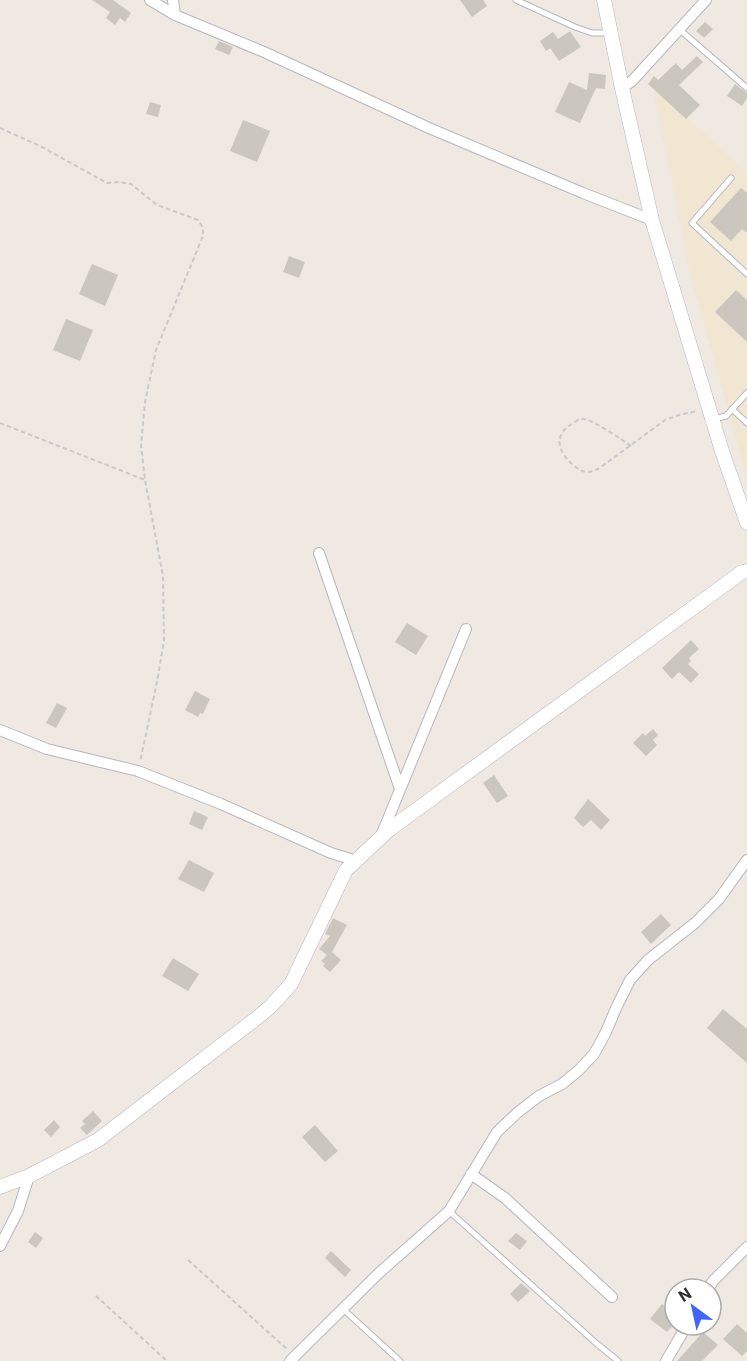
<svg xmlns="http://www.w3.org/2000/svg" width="747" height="1361" font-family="Roboto,sans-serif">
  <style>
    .education { fill: #f0e6d1 }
    .building { fill: #cbc7bf }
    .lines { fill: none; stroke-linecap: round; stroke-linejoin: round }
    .service-casing { stroke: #b4b7c1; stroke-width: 7 }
    .minor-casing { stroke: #b4b7c1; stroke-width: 12 }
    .tertiary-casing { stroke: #b4b7c1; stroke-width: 15 }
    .path { stroke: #c9c9c9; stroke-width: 2; stroke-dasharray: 4.5 3; stroke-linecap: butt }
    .service { stroke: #fff; stroke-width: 5 }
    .minor { stroke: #fff; stroke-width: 10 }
    .tertiary { stroke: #fff; stroke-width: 14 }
  </style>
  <rect width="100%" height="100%" fill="#efe9e1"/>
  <!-- education -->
  <path class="education" d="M 653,88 L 747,172 L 747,478 L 691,276 Z"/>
  <!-- building -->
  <path class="building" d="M 92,0 L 113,0 L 131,13 L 125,22 L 120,18 L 115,25 L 106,18 L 110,12 Z
    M 460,0 L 483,0 L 487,6 L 472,17 Z
    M 705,22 L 713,29 L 704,38 L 696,31 Z
    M 570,31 L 581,47 L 559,61 L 550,48 L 546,51 L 540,41 L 553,32 L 558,39 Z
    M 219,41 L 233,47 L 229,55 L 215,49 Z
    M 697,56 L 703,62 L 679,85 L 700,105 L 686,119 L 648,84 L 654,76 L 658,80 L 676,63 L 682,70 Z
    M 589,73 L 606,75 L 605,89 L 596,88 L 580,123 L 555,112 L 569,82 L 587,90 Z
    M 735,84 L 747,93 L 747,98 L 742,106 L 727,96 Z
    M 150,102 L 161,105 L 158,117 L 146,114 Z
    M 243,120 L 270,131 L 257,162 L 230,151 Z
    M 741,188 L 747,193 L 747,233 L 742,229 L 731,241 L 710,222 Z
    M 289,256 L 305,262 L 299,278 L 283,272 Z
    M 92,264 L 118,275 L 105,306 L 79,294 Z
    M 736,290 L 747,300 L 747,342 L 715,312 Z
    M 66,319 L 93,330 L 80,361 L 53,350 Z
    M 407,623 L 428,636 L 416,655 L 395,642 Z
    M 691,640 L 699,649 L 689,658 L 691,661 L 688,664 L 699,674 L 691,683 L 679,672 L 672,679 L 662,668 Z
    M 195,691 L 210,699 L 203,714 L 200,713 L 198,717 L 185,710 Z
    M 57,703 L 67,708 L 56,728 L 46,723 Z
    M 653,729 L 658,735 L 653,740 L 657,745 L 646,756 L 633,743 L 643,733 L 645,736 Z
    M 494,775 L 508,796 L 497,803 L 483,783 Z
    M 588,799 L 610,820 L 601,830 L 591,820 L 583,827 L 574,818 Z
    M 194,811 L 208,817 L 202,830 L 189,824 Z
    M 189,860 L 214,873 L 204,892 L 178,879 Z
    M 661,914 L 671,925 L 651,944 L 641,932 Z
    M 333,918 L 347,925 L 332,952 L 341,960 L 330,972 L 323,966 L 325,964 L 321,961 L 327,955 L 319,949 L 330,936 L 325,934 Z
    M 173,958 L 199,974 L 188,991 L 162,976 Z
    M 723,1009 L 747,1029 L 747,1063 L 707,1028 Z
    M 93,1111 L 102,1121 L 87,1135 L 80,1128 L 85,1124 L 82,1121 Z
    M 54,1120 L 60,1127 L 51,1137 L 44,1130 Z
    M 315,1125 L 338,1151 L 325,1162 L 302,1137 Z
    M 35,1232 L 43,1238 L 36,1248 L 28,1242 Z
    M 516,1233 L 527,1241 L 520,1250 L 508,1241 Z
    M 331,1251 L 351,1270 L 345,1277 L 325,1258 Z
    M 521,1283 L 530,1291 L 518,1302 L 510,1294 Z
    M 662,1304 L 675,1314 L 675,1323 L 667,1332 L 650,1319 Z
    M 737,1324 L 747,1333 L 747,1351 L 742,1356 L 723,1339 Z
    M 703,1332 L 718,1345 L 702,1361 L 677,1361 Z"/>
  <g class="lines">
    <!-- service casing -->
    <g class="service-casing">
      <path id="service" d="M 516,0 L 575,27 L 592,33 L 609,33
        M 679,29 L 747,88
        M 731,178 L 692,223 L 747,274
        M 732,409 L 747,423
        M 714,419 L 726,416 L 747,393
        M 449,1211 L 596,1343 L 618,1361
        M 343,1309 L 400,1361"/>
    </g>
    <!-- minor casing -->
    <g class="minor-casing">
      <path id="minor" d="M 150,0 L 175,15 L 264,52 L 429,128 L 583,193 L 652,220
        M 173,0 L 175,15
        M 622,88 L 632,81 L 706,0
        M 319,553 L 400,789
        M 0,730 L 47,749 L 138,771 L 221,804 L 331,853 L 357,861
        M 381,836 L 466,629
        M 471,1174 L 505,1198 L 612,1297
        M 0,1246 L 18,1211 L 29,1176
        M 708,1289 L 713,1281 L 747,1247
        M 290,1361 L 379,1273 L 449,1211 L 497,1132 L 517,1113 L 539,1096 L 562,1084 L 578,1071 L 594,1054 L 606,1032 L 617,1006 L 630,980 L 648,960 L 695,923 L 719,899 L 747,860
        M 666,1361 L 687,1325"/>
    </g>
    <!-- tertiary casing -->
    <g class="tertiary-casing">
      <path id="tertiary" d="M 604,0 L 622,88 L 652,220 L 722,451 L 747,523
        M 0,1187 L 29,1176 L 98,1140 L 258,1017 L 271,1006 L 291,984 L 346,870 L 390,829 L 742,572 L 747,571"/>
    </g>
    <!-- path -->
    <path class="path" d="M 0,128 L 40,146 L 107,183 L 119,182 L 131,184 L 157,205 L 198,220 L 203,228 L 203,236 L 156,350 L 145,402 L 141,445 L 145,480 L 163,576 L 164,640 L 157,682 L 140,762
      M 0,423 L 145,480
      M 631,446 C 622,440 591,418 582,419 C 579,419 573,423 570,425 C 553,437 559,452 572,464 C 577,468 581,472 588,472 C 592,472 596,470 601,467 L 665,420 L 679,415 L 697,411
      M 188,1260 L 288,1350
      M 96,1296 L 167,1361"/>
    <!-- service -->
    <use href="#service" class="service"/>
    <!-- minor -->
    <use href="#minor" class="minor"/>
    <!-- tertiary -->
    <use href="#tertiary" class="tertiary"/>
  </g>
  <!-- north arrow -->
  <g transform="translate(693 1307) rotate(327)"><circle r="28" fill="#ffffff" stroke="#ababab" stroke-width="1.5"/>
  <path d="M0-4.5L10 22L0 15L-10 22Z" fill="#4264fb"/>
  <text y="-9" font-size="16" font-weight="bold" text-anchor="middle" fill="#2e2e2e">N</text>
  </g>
</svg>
